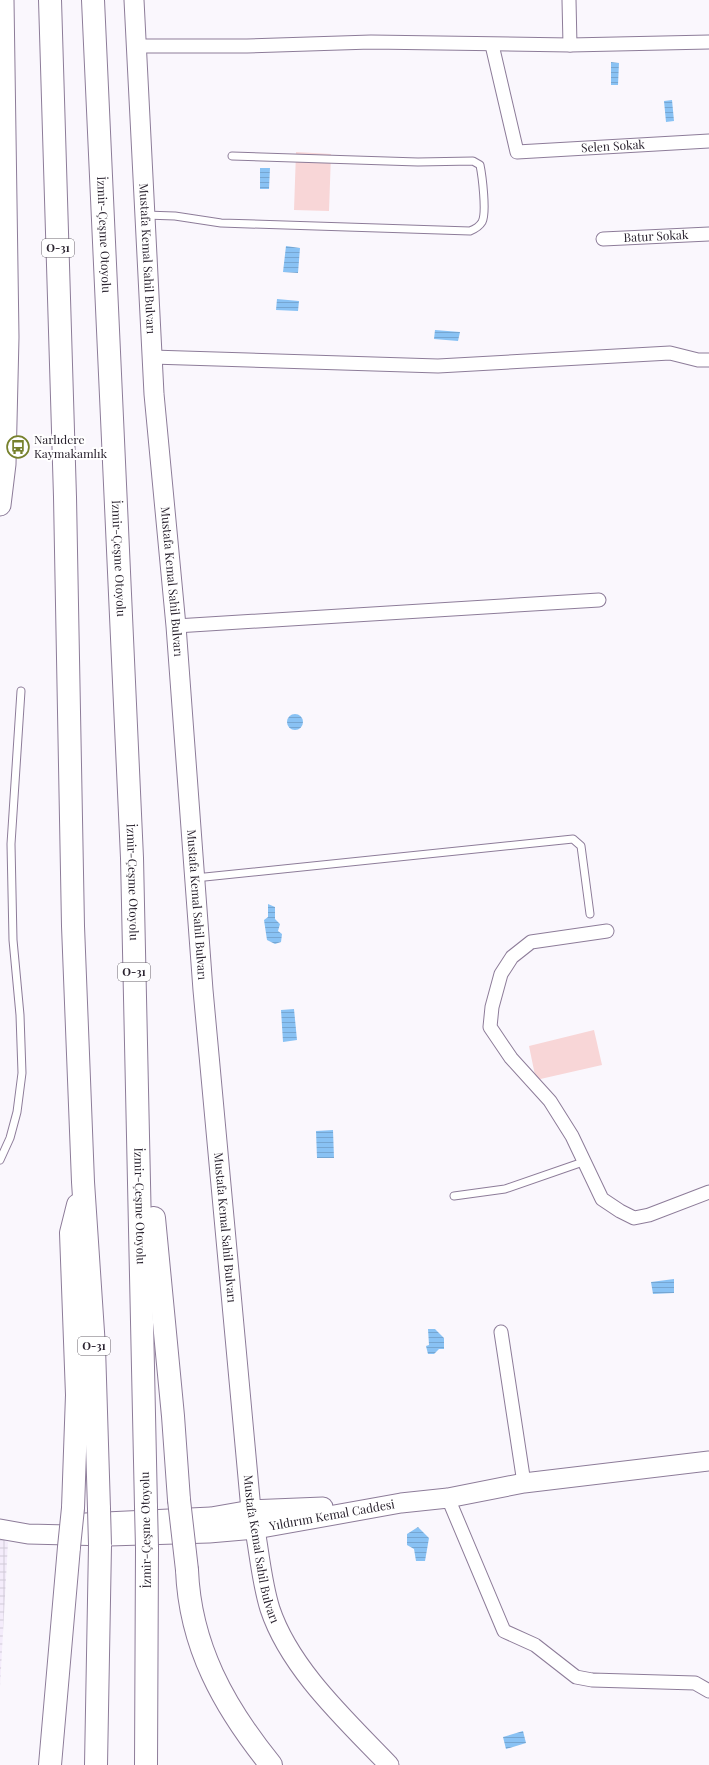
<svg xmlns="http://www.w3.org/2000/svg" width="709" height="1765" font-family="'Playfair Display',serif">
  <style>
    .industrial { fill: url(#industrial-grid) }
    .grass { fill: #f8d6d7 }
    .water { fill: url(#water-rules) }
    .lines { fill: none; stroke-linecap: round; stroke-linejoin: round }
    .lane-casing { stroke: #8d7c99; stroke-width: 9 }
    .street-casing { stroke: #8d7c99; stroke-width: 15 }
    .secondary-casing { stroke: #8d7c99; stroke-width: 21 }
    .primary-casing { stroke: #8d7c99; stroke-width: 23 }
    .highway-casing { stroke: #8d7c99; stroke-width: 24 }
    .lane { stroke: #fff; stroke-width: 7 }
    .street { stroke: #fff; stroke-width: 13 }
    .secondary { stroke: #fff; stroke-width: 19 }
    .primary { stroke: #fff; stroke-width: 21 }
    .highway { stroke: #fff; stroke-width: 22 }
    .highway-bridge-casing { stroke: #8d7c99; stroke-width: 24; stroke-linecap: butt }
    .highway-bridge { stroke: #fff; stroke-width: 22 }
    .labels { text-anchor: middle; stroke-width: 4; stroke-linejoin: round; paint-order: stroke }
    .shield { fill: #fff; stroke: #6a656d; stroke-width: 1 }
    .shield-label { font-size: 11px; font-weight: bold; fill: #2a232f }
    .street-label { font-size: 12px; fill: #2a232f; stroke: #fff }
    .poi-label { font-size: 12px; fill: #2a232f; stroke: #fff; text-anchor: start }
  </style>
  <defs>
    <pattern id="industrial-grid" width="8" height="8" patternUnits="userSpaceOnUse"><rect width="8" height="8" fill="#f4ecfb"/><path d="M0 4h8M4 0v8" fill="none" stroke="#d1cad7"/></pattern>
    <pattern id="water-rules" width="6" height="5" patternUnits="userSpaceOnUse"><rect width="6" height="5" fill="#89c2f4"/><path d="M0 2.5h6" fill="none" stroke="#76a6d2"/></pattern>
  </defs>
  <rect width="100%" height="100%" fill="#faf7fd"/>
  <!-- industrial -->
  <path class="industrial" d="M 0,1538 L 8,1542 L 0,1687 Z"/>
  <!-- grass -->
  <path class="grass" d="M 296,152 L 331,154 L 329,211 L 294,210 Z
    M 594,1030 L 602,1065 L 536,1080 L 529,1046 Z"/>
  <!-- water -->
  <path class="water" d="M 611,62 L 619,63 L 618,85 L 611,85 Z
    M 672,100 L 674,121 L 666,122 L 664,101 Z
    M 260,168 L 270,168 L 269,189 L 260,189 Z
    M 286,246 L 300,248 L 298,273 L 283,272 Z
    M 277,299 L 299,301 L 298,311 L 276,310 Z
    M 435,330 L 460,332 L 458,341 L 434,339 Z
    M287 722a8 8 0 1 1 16 0a8 8 0 1 1-16 0Z
    M 268,904 L 275,907 L 275,919 L 280,924 L 278,931 L 282,934 L 281,942 L 275,944 L 267,940 L 264,920 L 268,917 Z
    M 294,1009 L 297,1040 L 283,1042 L 281,1010 Z
    M 333,1130 L 334,1158 L 317,1158 L 316,1131 Z
    M 674,1279 L 674,1293 L 653,1294 L 651,1282 Z
    M 428,1329 L 435,1329 L 444,1338 L 444,1349 L 439,1349 L 434,1354 L 428,1354 L 426,1346 L 429,1345 Z
    M 418,1527 L 429,1538 L 425,1561 L 416,1561 L 414,1549 L 407,1545 L 407,1534 Z
    M 523,1731 L 526,1743 L 506,1749 L 503,1737 Z"/>
  <g class="lines">
    <!-- lane casing -->
    <g class="lane-casing">
      <path id="lane" d="M 145,215 L 175,216 L 221,223 L 470,231 C 475,229 479,227 482,222 C 487,213 482,175 480,165 L 473,161 L 418,162 L 232,156
        M 195,878 L 573,839 L 581,846 L 590,914
        M 0,1160 L 10,1138 L 17,1112 L 22,1073 L 20,1015 L 13,940 L 11,844 L 21,691
        M 454,1196 L 505,1189 L 583,1162"/>
    </g>
    <!-- street casing -->
    <g class="street-casing">
      <g id="street">
        <path d="M 569,0 L 570,45"/>
        <path id="s1" d="M 492,45 L 517,152 L 709,141"/>
        <path d="M 135,46 L 247,46 L 371,42 L 570,45 L 709,42"/>
        <path id="s2" d="M 603,239 L 709,234"/>
        <path d="M 152,357 L 438,366 L 670,353 L 698,360 L 709,360"/>
        <path d="M 176,626 L 599,600"/>
        <path d="M 607,931 L 531,942 L 512,957 L 501,974 L 492,1007 L 490,1027 L 511,1058 L 550,1101 L 572,1136 L 602,1199 L 620,1211 L 634,1218 L 649,1215 L 709,1192"/>
        <path d="M 501,1332 L 524,1483"/>
        <path d="M 448,1498 L 504,1631 L 535,1645 L 576,1677 L 592,1680 L 695,1683 L 709,1691"/>
      </g>
    </g>
    <!-- secondary casing -->
    <g class="secondary-casing">
      <g id="secondary">
        <path id="s3" d="M 134,0 L 154,394 L 176,626 L 203,990 L 251,1510 C 259,1543 260,1577 270,1609 C 290,1669 346,1720 389,1765"/>
        <path d="M 85,1523 L 211,1517 L 251,1510 L 323,1507"/>
        <path id="s4" d="M 0,1529 L 28,1534 L 109,1536 L 209,1533 L 256,1529 L 401,1503 L 448,1498 L 524,1483 L 709,1461"/>
      </g>
    </g>
    <!-- primary casing -->
    <g class="primary-casing">
      <path id="primary" d="M 0,505 L 5,464 L 8,337 L 3,0"/>
    </g>
    <!-- highway casing -->
    <g class="highway-casing">
      <g id="highway">
        <path d="M 50,0 L 65,497 L 73,926 L 83,1182 L 94,1347 L 99,1509"/>
        <path id="s5" d="M 93,0 L 132,858 L 146,1507"/>
        <path d="M 154,1218 L 173,1416 L 179,1500"/>
        <path d="M 73,1508 L 77,1395 L 71,1233 L 78,1205"/>
        <path d="M 187,1570 C 190,1646 224,1707 271,1765"/>
        <path d="M 50,1765 L 69,1547"/>
        <path d="M 96,1765 L 100,1545"/>
        <path d="M 146,1765 L 147,1548"/>
      </g>
    </g>
    <!-- lane -->
    <use href="#lane" class="lane"/>
    <!-- street -->
    <use href="#street" class="street"/>
    <!-- secondary -->
    <use href="#secondary" class="secondary"/>
    <!-- primary -->
    <use href="#primary" class="primary"/>
    <!-- highway -->
    <use href="#highway" class="highway"/>
    <!-- highway-bridge casing -->
    <g class="highway-bridge-casing">
      <path id="highway-bridge" d="M 179,1500 L 187,1570
        M 146,1507 L 147,1548
        M 99,1509 L 100,1545
        M 69,1547 L 73,1508"/>
    </g>
    <!-- highway-bridge -->
    <use href="#highway-bridge" class="highway-bridge"/>
  </g>
  <!-- icons -->
  <defs>
    <g id="bus-ring" transform="scale(1.15)"><circle r="9.5" fill="#fff" stroke="#77812d" stroke-width="1.5"/><path d="M-5-6H5V4H4V6H2V4H-2V6H-4V4H-5ZM-3.5-4V0h7V-4ZM-3.5 1.2v1.5H-2V1.2ZM2 1.2v1.5H3.5V1.2Z" fill="#77812d"/></g>
  </defs>
  <g fill-rule="evenodd">
    <use href="#bus-ring" x="18" y="447"/>
  </g>
  <g class="labels">
    <!-- shield labels -->
    <g class="shield">
      <rect x="42" y="239" width="32" height="18" rx="3"/>
      <rect x="118" y="963" width="32" height="18" rx="3"/>
      <rect x="78" y="1337" width="32" height="18" rx="3"/>
    </g>
    <g class="shield-label">
      <text x="58" y="252">O-31</text>
      <text x="134" y="976">O-31</text>
      <text x="94" y="1350">O-31</text>
    </g>
    <!-- street labels -->
    <g class="street-label">
      <text dy="4" stroke="none"><textPath href="#s1" startOffset="206">Selen Sokak</textPath></text>
      <text dy="4" stroke="none"><textPath href="#s5" startOffset="235">İzmir-Çeşme Otoyolu</textPath></text>
      <text dy="4" stroke="none"><textPath href="#s2" startOffset="53">Batur Sokak</textPath></text>
      <text dy="4" stroke="none"><textPath href="#s3" startOffset="259">Mustafa Kemal Sahil Bulvarı</textPath></text>
      <text dy="4" stroke="none"><textPath href="#s5" startOffset="559">İzmir-Çeşme Otoyolu</textPath></text>
      <text dy="4" stroke="none"><textPath href="#s3" startOffset="583">Mustafa Kemal Sahil Bulvarı</textPath></text>
      <text dy="4" stroke="none"><textPath href="#s5" startOffset="883">İzmir-Çeşme Otoyolu</textPath></text>
      <text dy="4" stroke="none"><textPath href="#s3" startOffset="907">Mustafa Kemal Sahil Bulvarı</textPath></text>
      <text dy="4" stroke="none"><textPath href="#s5" startOffset="1207">İzmir-Çeşme Otoyolu</textPath></text>
      <text dy="4" stroke="none"><textPath href="#s3" startOffset="1231">Mustafa Kemal Sahil Bulvarı</textPath></text>
      <text dy="4" stroke="none"><textPath href="#s4" startOffset="334">Yıldırım Kemal Caddesi</textPath></text>
      <text transform="translate(146 1530) rotate(-91)" y="4">İzmir-Çeşme Otoyolu</text>
      <text dy="4" stroke="none"><textPath href="#s3" startOffset="1555">Mustafa Kemal Sahil Bulvarı</textPath></text>
    </g>
    <!-- poi labels -->
    <g class="poi-label">
      <text x="34" y="444">Narlıdere<tspan x="34" dy="14">Kaymakamlık</tspan></text>
    </g>
  </g>
</svg>
